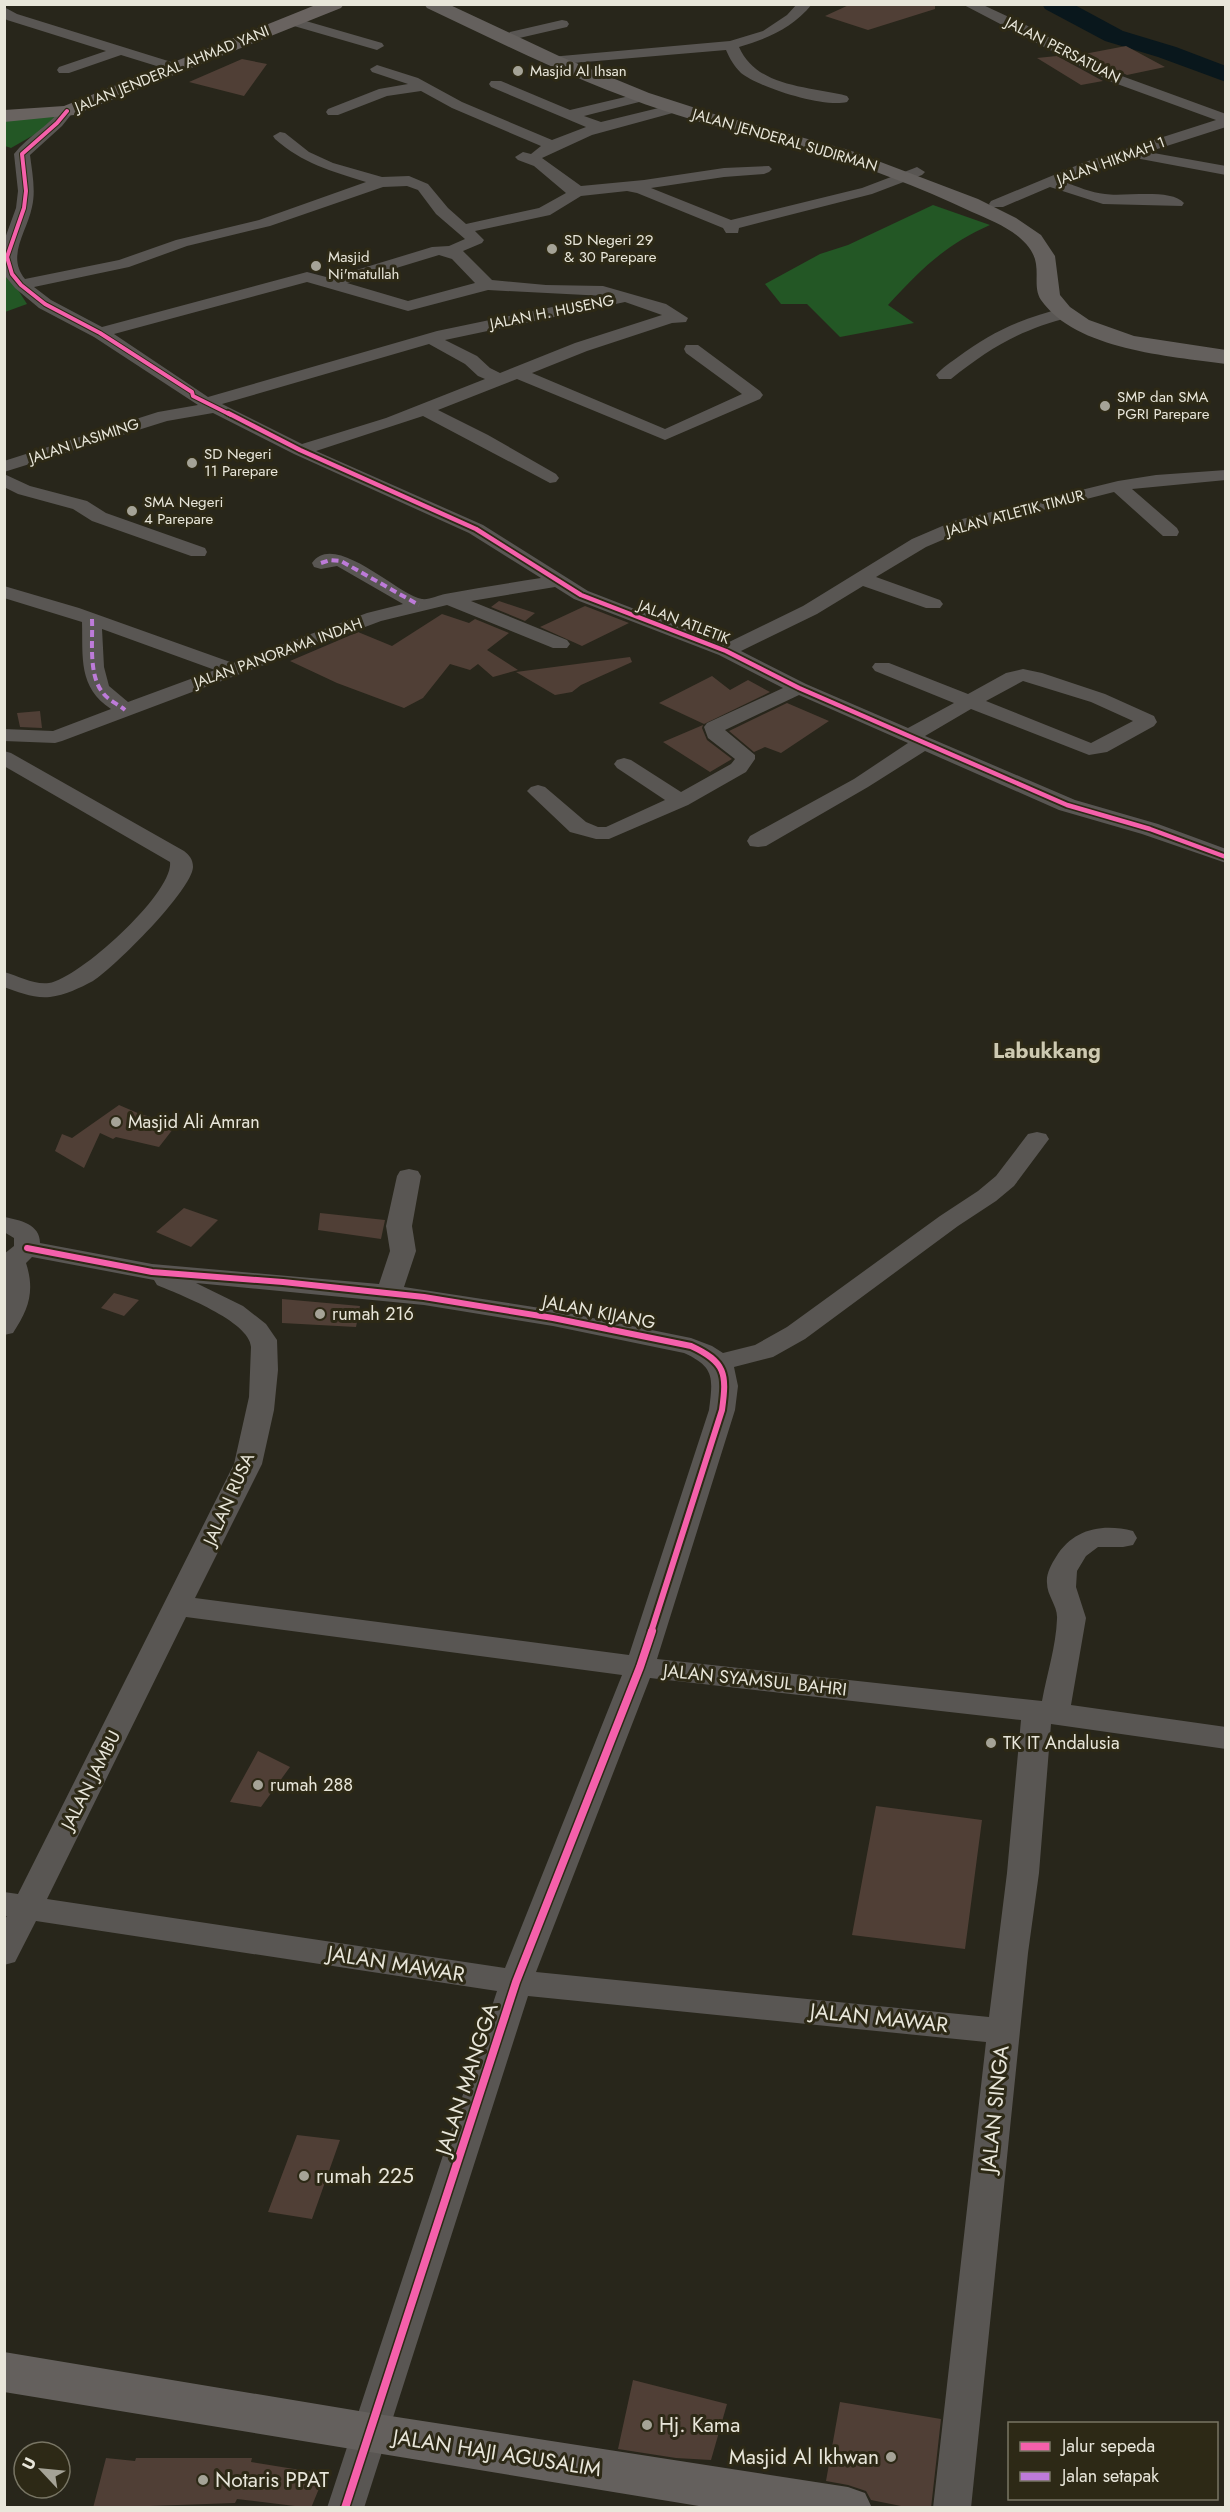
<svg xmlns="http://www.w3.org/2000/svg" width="1230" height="2512" font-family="Jost,sans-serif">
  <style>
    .green { fill: #235725 }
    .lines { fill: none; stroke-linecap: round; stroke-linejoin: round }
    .river { fill: #09171c; fill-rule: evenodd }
    .building { fill: #503f36 }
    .street { fill: #595653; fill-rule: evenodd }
    .secondary { fill: #64605d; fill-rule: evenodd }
    .highway { fill: #696360; fill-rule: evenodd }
    .quiet { stroke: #bd7bd9; stroke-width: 4; stroke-dasharray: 7 4; stroke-linecap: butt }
    .cycleway-far3-casing { stroke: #2d2916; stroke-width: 6 }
    .cycleway-far2-casing { stroke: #2d2916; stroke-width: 8 }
    .cycleway-far1-casing { stroke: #2d2916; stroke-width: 10 }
    .cycleway-casing { stroke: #2d2916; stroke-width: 11 }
    .cycleway-far3 { stroke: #f560ab; stroke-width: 4 }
    .cycleway-far2 { stroke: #f560ab; stroke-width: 4.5 }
    .cycleway-far1 { stroke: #f560ab; stroke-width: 6 }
    .cycleway { stroke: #f560ab; stroke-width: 8 }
    .poi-dot { fill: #a5a397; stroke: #2d2916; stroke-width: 2 }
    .labels { text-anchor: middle; stroke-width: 6; stroke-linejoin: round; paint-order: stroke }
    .far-street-label { font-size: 15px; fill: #e8e6da; stroke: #2d2916 }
    .far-poi-label { font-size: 15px; fill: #e8e6da; stroke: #2d2916; text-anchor: start }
    .poi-label { font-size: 18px; fill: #e8e6da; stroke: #2d2916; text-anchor: start }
    .street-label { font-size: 18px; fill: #e8e6da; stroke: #2d2916 }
    .quarter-label { font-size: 21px; font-weight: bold; fill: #cdc9b1; stroke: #2d2916 }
    .near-street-label { font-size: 21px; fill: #e8e6da; stroke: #2d2916 }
    .near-poi-label { font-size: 21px; fill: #e8e6da; stroke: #2d2916; text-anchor: start }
  </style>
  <rect width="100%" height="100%" fill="#28261b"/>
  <!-- green -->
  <path class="green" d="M 57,115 L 39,132 L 11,148 L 5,146 L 4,120 Z
    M 933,205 L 990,225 C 945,245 921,269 888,305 L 914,323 L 840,337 L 807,304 L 781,304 L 765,284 L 820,254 L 848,245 Z
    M 4,268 L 27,304 L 5,312 L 4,312 Z"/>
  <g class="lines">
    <!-- river -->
    <path class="river" d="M 1042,4 L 1073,4 L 1123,31 L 1176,47 L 1226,66 L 1226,82 L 1158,57 L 1105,41 L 1045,9 Z"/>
  </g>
  <!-- building -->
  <path class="building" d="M 851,4 L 935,4 L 935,9 L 868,30 L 825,16 Z
    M 1126,46 L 1165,67 L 1127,75 L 1084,54 Z
    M 1057,56 L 1103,81 L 1081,85 L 1037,58 Z
    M 242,59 L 267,64 L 244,96 L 189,82 Z
    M 499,601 L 535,613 L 525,621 L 491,607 Z
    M 585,606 L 629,623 L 582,646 L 540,627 Z
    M 442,614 L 469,623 L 475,619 L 509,633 L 487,650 L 518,670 L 493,677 L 478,664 L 470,670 L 450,664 L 423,698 L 404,708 L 337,683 L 290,661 L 358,632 L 392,646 Z
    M 630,657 L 632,662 L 581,685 L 572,692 L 555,695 L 516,672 Z
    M 712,676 L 730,690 L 748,680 L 770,692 L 704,724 L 659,703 Z
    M 787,703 L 829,721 L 781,753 L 765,747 L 754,752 L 729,731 Z
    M 40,711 L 42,728 L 20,727 L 17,713 Z
    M 703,725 L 702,728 L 707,740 L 732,759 L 710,772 L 663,742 Z
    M 119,1105 L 140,1114 L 177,1124 L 159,1147 L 116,1137 L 113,1139 L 100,1133 L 84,1168 L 55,1151 L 62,1134 L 72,1138 Z
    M 184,1208 L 218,1220 L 191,1247 L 156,1232 Z
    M 320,1213 L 385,1220 L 381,1239 L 318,1230 Z
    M 114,1293 L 139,1300 L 124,1316 L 101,1308 Z
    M 282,1299 L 360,1306 L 356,1327 L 282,1323 Z
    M 258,1751 L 290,1767 L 261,1807 L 230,1802 Z
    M 876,1806 L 982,1820 L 965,1949 L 852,1935 Z
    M 297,2135 L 340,2140 L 312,2219 L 268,2212 Z
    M 633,2380 L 727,2404 L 711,2460 L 676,2458 L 618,2449 Z
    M 840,2402 L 941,2419 L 931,2508 L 911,2508 L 871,2500 L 866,2491 L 848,2485 L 826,2481 Z
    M 106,2458 L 135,2461 L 136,2458 L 252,2458 L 251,2462 L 325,2474 L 311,2508 L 237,2499 L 235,2503 L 93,2508 Z"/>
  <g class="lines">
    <!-- street -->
    <path class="street" d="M 797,4 L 812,4 C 792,29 768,38 739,47 C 757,88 809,86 847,96 L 849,99 L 847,102 C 824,108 760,88 741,73 C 734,66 730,59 726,50 L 550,65 L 543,61 L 550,57 L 730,41 L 763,31 L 787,15 Z
      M 962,4 L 981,4 L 1024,24 L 1119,75 L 1226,114 L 1226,127 L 1148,152 L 1226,166 L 1226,175 L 1130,157 L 1064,182 C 1077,186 1091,193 1105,194 C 1124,197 1171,188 1184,203 L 1182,206 L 1103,204 L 1050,187 L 1003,207 L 991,207 L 989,204 L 991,201 L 1085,162 L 1216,120 L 1109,81 Z
      M 4,7 L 17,14 L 181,65 L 183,68 L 176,72 L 121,55 L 69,73 L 59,73 L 57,70 L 59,67 L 106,51 L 7,20 L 4,18 Z
      M 292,17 L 382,43 L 384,46 L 377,50 L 287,24 L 285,21 Z
      M 562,20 L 567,21 L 569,24 L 567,27 L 515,39 L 508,35 L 510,32 Z
      M 377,65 L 418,78 L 462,102 L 552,140 L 586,127 L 491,87 L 489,84 L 491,81 L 501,81 L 570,110 L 642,93 L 649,97 L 647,100 L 584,116 L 601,122 L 675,104 L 680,105 L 682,108 L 680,111 L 592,135 L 542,158 L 581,186 L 644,180 L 724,168 L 769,166 L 772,169 L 769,172 L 764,174 L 724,177 L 651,188 L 731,220 L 862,188 L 912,169 L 917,167 L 925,172 L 922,175 L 872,194 L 739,228 L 738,233 L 726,233 L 723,228 L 637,193 L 627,191 L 581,196 L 550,215 L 475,231 L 484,240 L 482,243 L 463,251 L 492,280 L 546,285 L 603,286 L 666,304 L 688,318 L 686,322 L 672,323 L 587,351 L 532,373 L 665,429 L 742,394 L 686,353 L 684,349 L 686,345 L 698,345 L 760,391 L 763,395 L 760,399 L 665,440 L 517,379 L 438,410 L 488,435 L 556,474 L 559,478 L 556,482 L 550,483 L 423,416 L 316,451 L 483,525 L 588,591 L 725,644 L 803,606 L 912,539 L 954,521 L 1118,481 L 1156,475 L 1226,470 L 1226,480 L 1132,489 L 1177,528 L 1179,532 L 1177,536 L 1163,536 L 1114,492 L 968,529 L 926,547 L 876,577 L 940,600 L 943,604 L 940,608 L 926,608 L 863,586 L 817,614 L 741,651 L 806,684 L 908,728 L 954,703 L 875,671 L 872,667 L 875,663 L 889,663 L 968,694 L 1006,673 L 1023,669 L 1042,673 L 1105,694 L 1154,716 L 1157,722 L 1154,726 L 1107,752 L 1089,755 L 971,709 L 925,736 L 1075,800 L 1158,824 L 1226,849 L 1226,863 L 1142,834 L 1059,810 L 925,751 L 868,787 L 766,846 L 758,847 L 750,846 L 747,841 L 750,836 L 854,779 L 908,743 L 799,695 L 725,730 L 755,755 L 755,759 L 746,772 L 688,805 L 609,839 L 596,839 L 570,832 L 531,795 L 527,791 L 531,787 L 538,785 L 545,787 L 586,822 L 598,827 L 606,827 L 665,800 L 617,768 L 614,764 L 617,760 L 624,758 L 631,760 L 681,792 L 731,764 L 735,759 L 708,738 L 704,727 L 707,723 L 783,688 L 719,655 L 574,599 L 555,587 L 471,601 L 567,640 L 570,644 L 567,648 L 553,648 L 447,605 L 443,606 L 381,621 L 62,741 L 55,743 L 4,741 L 4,729 L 53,731 L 111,709 C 78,687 83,658 82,622 L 4,598 L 4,586 L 79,608 L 233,663 L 367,613 L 403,604 L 337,566 L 321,569 L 314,567 L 312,563 C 334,530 398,595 422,599 C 429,600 439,595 445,594 C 477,588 509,583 541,578 L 469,533 L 294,454 L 213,413 L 167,421 L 4,472 L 4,461 L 158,412 L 198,405 L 94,337 L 39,308 L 15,288 L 6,277 L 4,241 L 16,208 L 18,191 L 14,154 C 28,136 49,126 62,108 L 72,108 L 74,111 L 62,126 L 30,155 C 32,172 36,190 32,207 C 27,232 6,256 25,279 L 119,260 L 176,240 L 259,220 L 366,182 C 331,171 302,163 275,139 L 273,136 L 280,132 L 285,133 L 309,152 L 333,163 L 382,177 L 409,176 L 428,184 L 448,208 L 466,224 L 539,208 L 566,193 L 534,166 L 518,160 L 515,157 L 523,152 L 531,154 L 541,146 L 452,108 L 421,91 L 387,96 L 338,115 L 328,115 L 326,112 L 328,109 L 379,89 L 408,84 L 372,72 L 370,69 ZM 407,186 L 418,190 L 436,214 L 465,239 L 449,246 L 432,247 L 330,278 L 307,272 L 102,327 L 51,300 L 34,287 L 129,267 L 187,246 L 270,226 L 383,187 ZM 439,255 L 452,259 L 475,283 L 408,301 L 347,283 ZM 307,282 L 408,311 L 488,290 L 605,296 L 437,331 L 208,397 L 114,334 ZM 625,302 L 662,315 L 575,343 L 500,373 L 490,368 L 477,356 L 445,340 ZM 429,344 L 465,364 L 478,376 L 485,379 L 386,418 L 302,444 L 222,404 ZM 102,629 L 215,670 L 128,702 L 109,686 L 104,667 ZM 1023,681 L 1091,702 L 1133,721 L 1091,743 L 986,701 Z
      M 1065,308 L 1071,309 L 1073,313 L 1071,317 C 1022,329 991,347 951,379 L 939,379 L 936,375 C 942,368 951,362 958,357 C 991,332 1024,317 1065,308 Z
      M 4,474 L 30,486 L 87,501 L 106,513 L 205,548 L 207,552 L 205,556 L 191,556 L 92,521 L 73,509 L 18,494 L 4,487 Z
      M 4,751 L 11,753 L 184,851 C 189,855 193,859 193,867 C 192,890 115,967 93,981 C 80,988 65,995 50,997 C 35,999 18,992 4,987 L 4,972 C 19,976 34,985 49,983 C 80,978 174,892 170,862 L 4,766 Z
      M 1037,1132 L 1046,1134 L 1049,1139 L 1014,1186 L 996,1201 L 958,1226 L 805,1339 L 773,1357 L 734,1367 L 738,1386 L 735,1410 L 657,1659 L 1042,1701 C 1047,1674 1056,1646 1057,1619 C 1058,1606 1047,1596 1047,1583 C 1046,1574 1051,1565 1056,1557 C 1073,1529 1102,1523 1133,1531 L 1137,1538 L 1133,1545 L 1123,1547 L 1098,1547 L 1086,1556 L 1077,1571 L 1076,1587 L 1086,1618 L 1071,1705 L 1226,1727 L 1226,1749 L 1051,1724 L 1039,1873 L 1028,1953 L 971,2508 L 933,2508 L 986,2042 L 528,1996 L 364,2508 L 327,2508 L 497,1991 L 36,1921 L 15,1962 L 4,1965 L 4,1920 L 7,1916 L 4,1916 L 4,1892 L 18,1894 L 234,1464 L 249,1397 L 251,1347 C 250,1321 178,1294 157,1285 L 154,1280 L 32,1257 L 26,1263 C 35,1291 29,1309 13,1333 L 4,1335 L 4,1254 L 14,1246 L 14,1238 L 4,1232 L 4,1217 C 20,1220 40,1224 40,1243 L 152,1264 L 379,1284 L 390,1251 L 386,1226 L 397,1176 L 400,1171 L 409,1169 L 418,1171 L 421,1176 L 412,1226 L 416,1251 L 404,1287 L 553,1310 L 691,1338 L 712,1346 L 723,1353 L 755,1345 L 787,1327 L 940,1216 L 978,1191 L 996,1176 L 1028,1134 ZM 196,1283 L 424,1305 L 553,1326 L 684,1353 C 715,1367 713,1378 709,1410 L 629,1655 L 195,1598 L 262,1464 L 274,1410 L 278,1370 L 277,1340 L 266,1324 L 243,1306 ZM 186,1617 L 622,1675 L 505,1968 L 47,1899 ZM 650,1678 L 1021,1720 L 1007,1873 L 989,2017 L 536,1972 Z"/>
    <!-- secondary -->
    <path class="secondary" d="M 424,4 L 448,4 L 559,56 L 649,93 L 714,114 L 849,150 L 978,199 L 1016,218 L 1041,235 L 1055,256 L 1060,295 L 1070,307 L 1089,320 L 1134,336 L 1226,350 L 1226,364 C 1169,356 1076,350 1041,300 C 1034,289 1038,277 1036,264 C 1032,236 995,222 972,212 C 919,187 862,165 806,149 C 759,136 711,127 665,111 C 583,84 505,45 427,8 Z
      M 4,2352 L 371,2413 L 848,2487 L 865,2493 L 872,2508 L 711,2508 L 4,2392 Z"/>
    <!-- highway -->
    <path class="highway" d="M 318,4 L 344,4 L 341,8 L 74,115 L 4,122 L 4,110 L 64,106 Z"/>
    <!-- quiet -->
    <path class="quiet" d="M 321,563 L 330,560 L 341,561 L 419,605
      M 92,619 C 93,641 88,675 103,693 C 108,700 118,704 125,710"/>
    <!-- cycleway-far3 casing -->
    <g class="cycleway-far3-casing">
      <path id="cycleway-far3" d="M 67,111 L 57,123 L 22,154 L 26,191 L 24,208 L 7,257 L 12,274 L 21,285 L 45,304 L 100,333 L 192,392 L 193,396 L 231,415"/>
    </g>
    <!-- cycleway-far2 casing -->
    <g class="cycleway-far2-casing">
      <path id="cycleway-far2" d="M 228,413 L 300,450 L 476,529 L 581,595 L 726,651 L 799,688 L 1067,805 L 1150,829 L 1226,857"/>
    </g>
    <!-- cycleway-far1 casing -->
    <g class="cycleway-far1-casing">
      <path id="cycleway-far1" d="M 27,1248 L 152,1272 L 283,1282 L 424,1297 L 553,1318 L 691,1346 C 726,1362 727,1374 722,1410 L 651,1632"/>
    </g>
    <!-- cycleway casing -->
    <g class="cycleway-casing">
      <path id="cycleway" d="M 345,2508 L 516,1982 L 640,1667 L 652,1631"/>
    </g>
    <!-- cycleway-far3 -->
    <use href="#cycleway-far3" class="cycleway-far3"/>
    <!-- cycleway-far2 -->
    <use href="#cycleway-far2" class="cycleway-far2"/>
    <!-- cycleway-far1 -->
    <use href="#cycleway-far1" class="cycleway-far1"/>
    <!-- cycleway -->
    <use href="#cycleway" class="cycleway"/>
  </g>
  <!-- markers -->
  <g class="poi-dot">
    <circle cx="518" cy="71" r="6"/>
    <circle cx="552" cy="249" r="6"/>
    <circle cx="316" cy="266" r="6"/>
    <circle cx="1105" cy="406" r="6"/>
    <circle cx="192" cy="463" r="6"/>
    <circle cx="132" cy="511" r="6"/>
    <circle cx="116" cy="1122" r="6"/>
    <circle cx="320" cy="1314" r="6"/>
    <circle cx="991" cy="1743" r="6"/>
    <circle cx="258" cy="1785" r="6"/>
    <circle cx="304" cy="2176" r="6"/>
    <circle cx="647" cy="2425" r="6"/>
    <circle cx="891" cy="2457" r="6"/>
    <circle cx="203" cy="2480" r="6"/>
  </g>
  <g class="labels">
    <!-- far-street labels -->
    <g class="far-street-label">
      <text transform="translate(1063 50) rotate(27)" y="5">JALAN PERSATUAN</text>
      <text transform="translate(172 69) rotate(-22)" y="5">JALAN JENDERAL AHMAD YANI</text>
      <text transform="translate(785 140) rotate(16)" y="5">JALAN JENDERAL SUDIRMAN</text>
      <text transform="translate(1111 161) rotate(-20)" y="5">JALAN HIKMAH 1</text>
      <text transform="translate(552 312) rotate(-11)" y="5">JALAN H. HUSENG</text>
      <text transform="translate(84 441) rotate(-18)" y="5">JALAN LASIMING</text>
      <text transform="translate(1015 513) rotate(-15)" y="5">JALAN ATLETIK TIMUR</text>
      <text transform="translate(684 622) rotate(21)" y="5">JALAN ATLETIK</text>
      <text transform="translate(278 653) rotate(-20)" y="5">JALAN PANORAMA INDAH</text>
    </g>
    <!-- far-poi labels -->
    <g class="far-poi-label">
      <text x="530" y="76">Masjid Al Ihsan</text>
      <text x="564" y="245">SD Negeri 29<tspan x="564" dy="17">&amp; 30 Parepare</tspan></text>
      <text x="328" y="262">Masjid<tspan x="328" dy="17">Ni'matullah</tspan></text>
      <text x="1117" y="402">SMP dan SMA<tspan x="1117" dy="17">PGRI Parepare</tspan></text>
      <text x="204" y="459">SD Negeri<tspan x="204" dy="17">11 Parepare</tspan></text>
      <text x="144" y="507">SMA Negeri<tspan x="144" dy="17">4 Parepare</tspan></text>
    </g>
    <!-- poi labels -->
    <g class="poi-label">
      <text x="128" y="1128">Masjid Ali Amran</text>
      <text x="332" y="1320">rumah 216</text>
      <text x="1003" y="1749">TK IT Andalusia</text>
      <text x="270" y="1791">rumah 288</text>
    </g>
    <!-- street labels -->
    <g class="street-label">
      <text transform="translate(599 1312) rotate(11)" y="6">JALAN KIJANG</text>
      <text transform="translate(229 1499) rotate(-66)" y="6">JALAN RUSA</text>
      <text transform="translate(755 1680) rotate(6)" y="6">JALAN SYAMSUL BAHRI</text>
      <text transform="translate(91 1780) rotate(-63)" y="6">JALAN JAMBU</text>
    </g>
    <!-- quarter labels -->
    <g class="quarter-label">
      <text x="1047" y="1058">Labukkang</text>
    </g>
    <!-- near-street labels -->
    <g class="near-street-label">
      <text transform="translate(396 1964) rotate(9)" y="7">JALAN MAWAR</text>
      <text transform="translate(879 2018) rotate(6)" y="7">JALAN MAWAR</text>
      <text transform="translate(467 2079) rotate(-72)" y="7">JALAN MANGGA</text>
      <text transform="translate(995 2109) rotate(-84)" y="7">JALAN SINGA</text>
      <text transform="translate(497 2453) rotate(9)" y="7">JALAN HAJI AGUSALIM</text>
    </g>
    <!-- near-poi labels -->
    <g class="near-poi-label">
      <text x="316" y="2183">rumah 225</text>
      <text x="659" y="2432">Hj. Kama</text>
      <text x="879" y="2464" text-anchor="end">Masjid Al Ikhwan</text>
      <text x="215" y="2487">Notaris PPAT</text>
    </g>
  </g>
  <!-- border -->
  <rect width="1230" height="2512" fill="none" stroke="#e8e6da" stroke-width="12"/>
  <!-- legend -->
  <rect x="1008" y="2422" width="210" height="78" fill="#2d2916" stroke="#787564" stroke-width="1.5"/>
  <rect x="1020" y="2442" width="30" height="9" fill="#f560ab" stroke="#787564" stroke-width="1.5"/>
  <text x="1062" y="2452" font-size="18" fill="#e8e6da">Jalur sepeda</text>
  <rect x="1020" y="2472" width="30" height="9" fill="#bd7bd9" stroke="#787564" stroke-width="1.5"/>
  <text x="1062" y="2482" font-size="18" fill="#e8e6da">Jalan setapak</text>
  <!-- north arrow -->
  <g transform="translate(42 2470) rotate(296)"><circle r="28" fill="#2d2916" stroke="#787564" stroke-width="1.5"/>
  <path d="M0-4.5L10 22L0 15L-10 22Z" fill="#a5a397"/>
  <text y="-9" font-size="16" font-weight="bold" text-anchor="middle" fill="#e8e6da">U</text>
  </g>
</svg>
